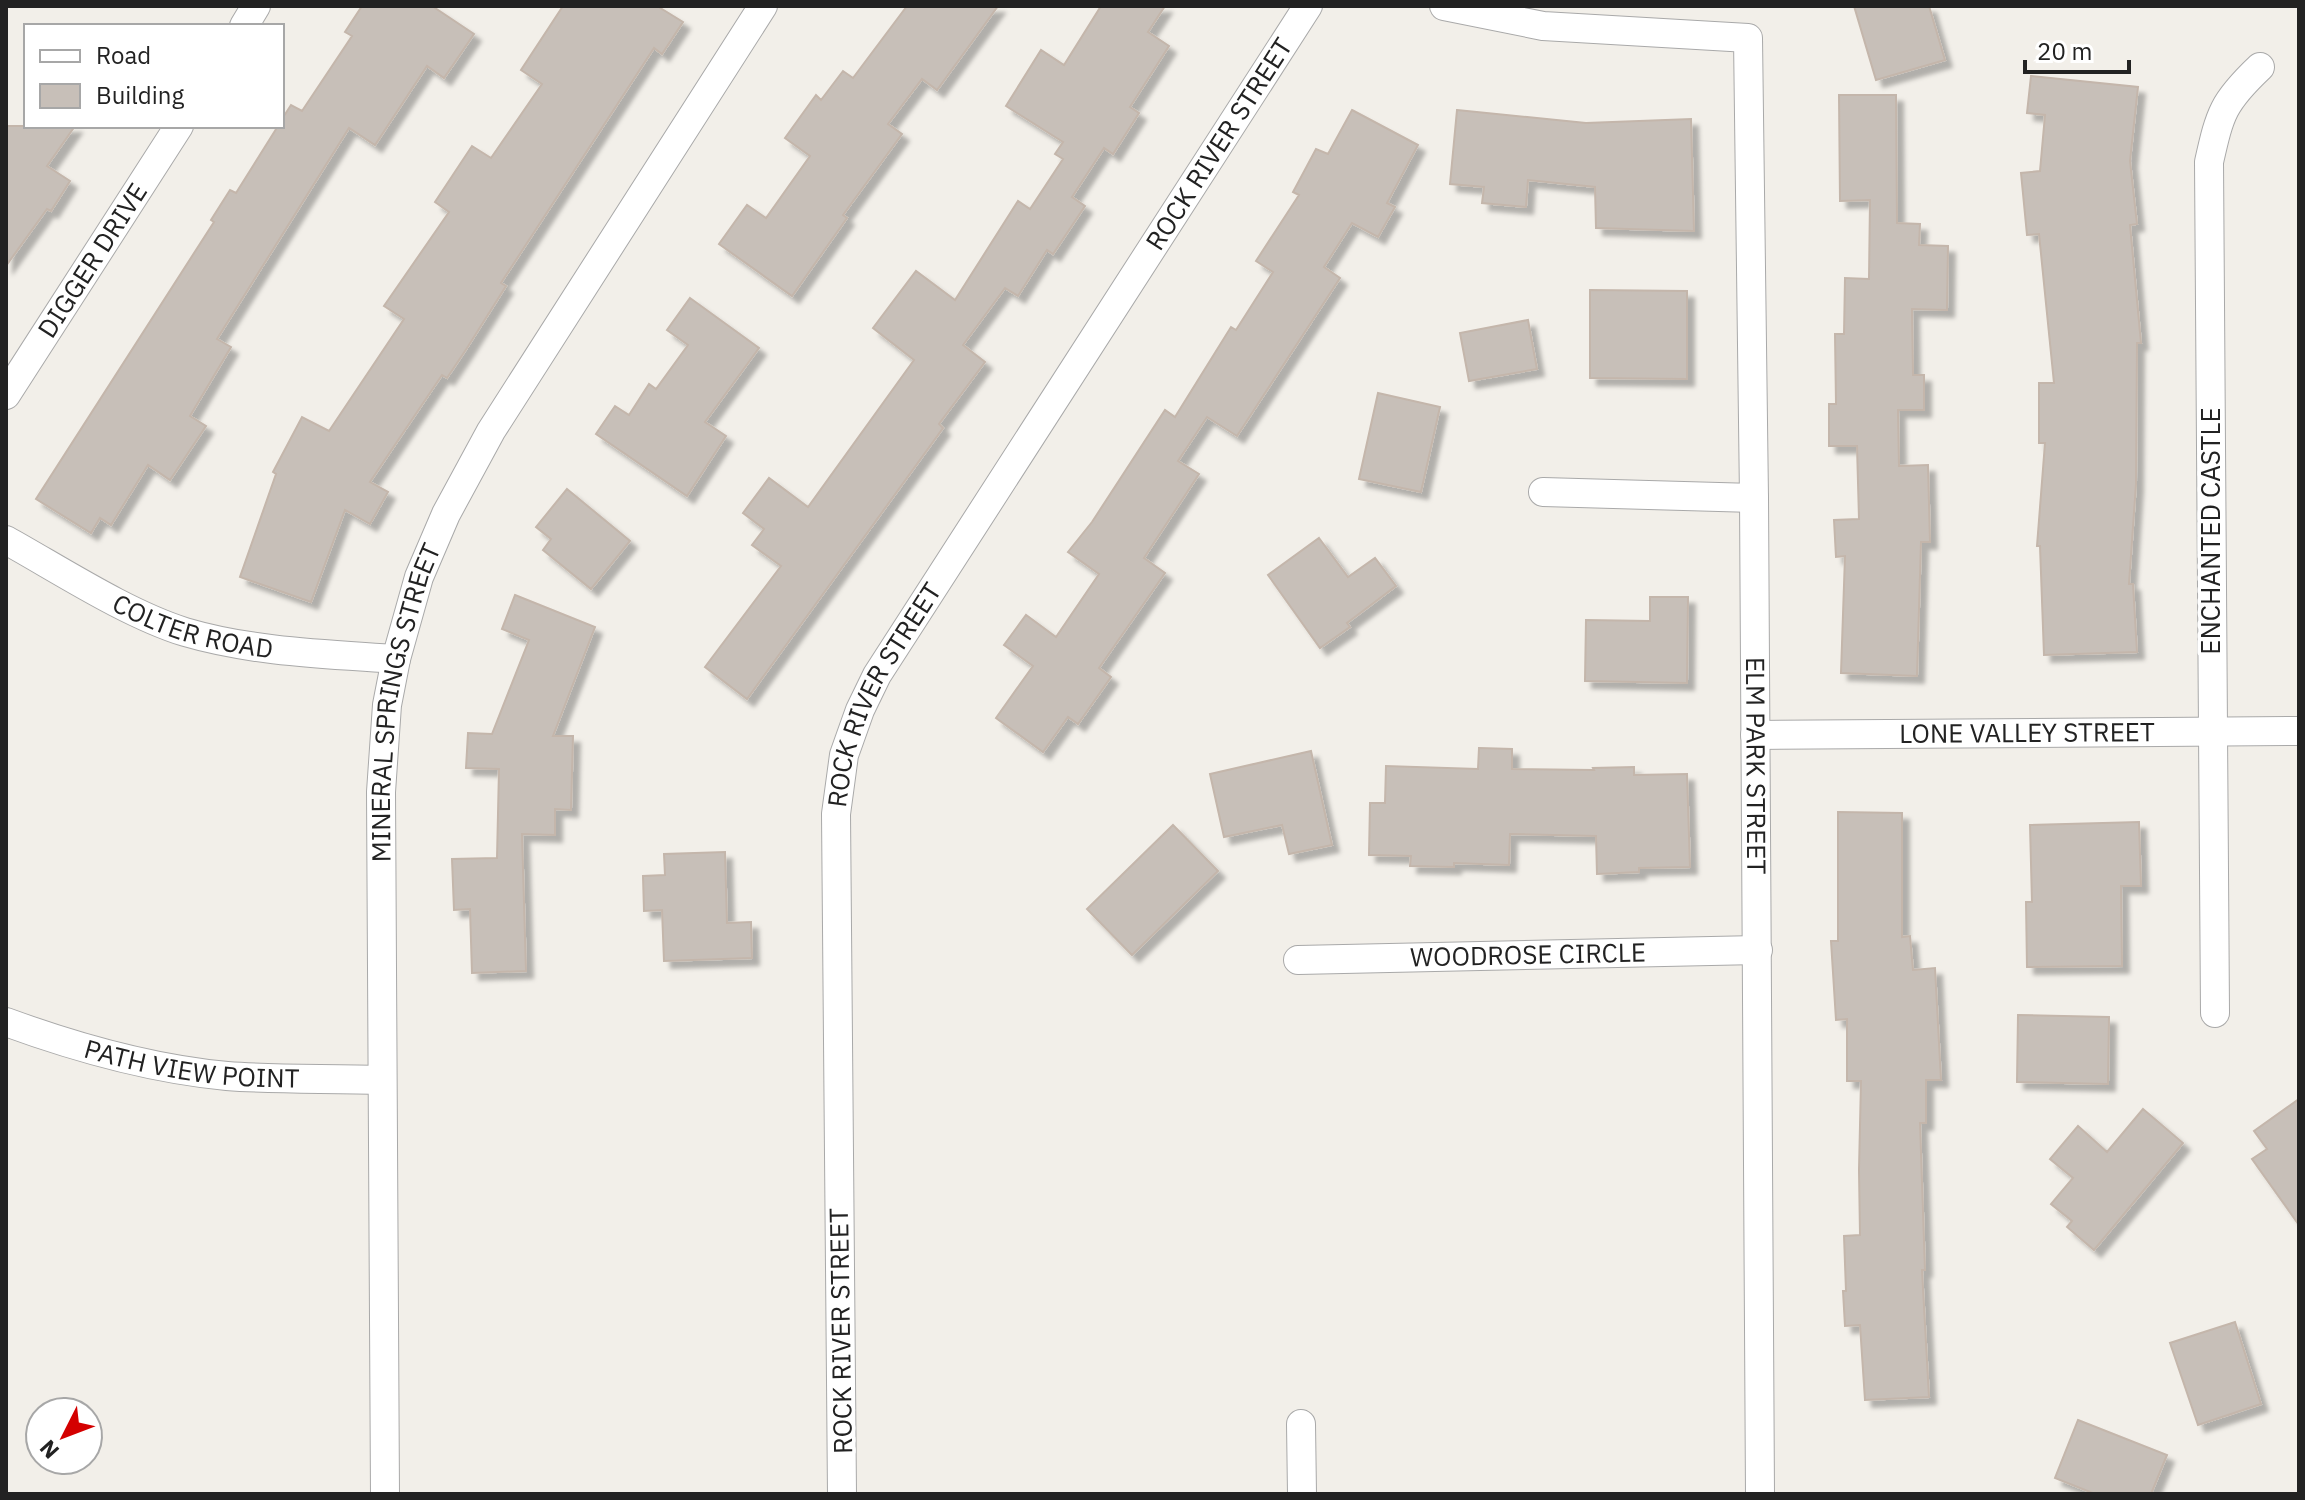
<svg xmlns="http://www.w3.org/2000/svg" width="2305" height="1500" font-family="'IBM Plex Sans',sans-serif">
  <style>
    .building { fill: #c7bfb8; stroke: #c4b6ab; stroke-width: 2; filter: url(#shadow) }
    .lines { fill: none; stroke-linecap: round; stroke-linejoin: round }
    .minor-casing { stroke: #a9a9a9; stroke-width: 30 }
    .minor { stroke: #fff; stroke-width: 28 }
    .labels { text-anchor: middle; stroke-width: 7; stroke-linejoin: round; paint-order: stroke }
    .street-label { font-size: 26px; fill: #222; stroke: #fff }
  </style>
  <defs>
    <filter id="shadow"><feDropShadow dx="7" dy="7" stdDeviation="2" flood-color="#0004"/></filter>
  </defs>
  <rect width="100%" height="100%" fill="#f2efe9"/>
  <!-- building -->
  <path class="building" d="M 362,6 L 432,6 L 474,34 L 444,78 L 427,66 L 375,145 L 349,128 L 217,339 L 231,347 L 190,416 L 206,426 L 170,480 L 148,465 L 111,525 L 100,518 L 91,533 L 36,499 L 214,222 L 211,220 L 230,190 L 236,193 L 278,126 L 282,126 L 282,119 L 291,105 L 302,111 L 352,36 L 345,32 Z
    M 563,6 L 657,6 L 683,22 L 662,54 L 654,48 L 501,283 L 506,286 L 467,348 L 447,378 L 442,375 L 370,482 L 388,492 L 370,524 L 345,510 L 311,602 L 240,577 L 276,474 L 273,472 L 302,417 L 329,431 L 404,319 L 384,306 L 449,212 L 435,202 L 472,146 L 491,158 L 542,84 L 521,70 Z
    M 907,6 L 998,6 L 937,90 L 922,79 L 888,124 L 902,134 L 843,215 L 847,218 L 792,296 L 719,244 L 747,205 L 766,218 L 810,156 L 785,138 L 816,95 L 821,100 L 843,71 L 853,78 Z
    M 1101,6 L 1165,6 L 1148,32 L 1169,46 L 1130,107 L 1139,113 L 1113,154 L 1104,148 L 1072,197 L 1085,206 L 1053,254 L 1047,250 L 1018,296 L 1005,288 L 963,345 L 985,362 L 939,424 L 943,428 L 747,699 L 705,667 L 781,566 L 752,545 L 764,529 L 743,513 L 769,478 L 808,507 L 914,360 L 873,328 L 916,271 L 955,300 L 1018,201 L 1030,209 L 1063,159 L 1055,154 L 1063,142 L 1006,106 L 1041,50 L 1064,65 Z
    M 1854,6 L 1929,6 L 1945,60 L 1876,80 Z
    M 2031,76 L 2138,87 L 2130,161 L 2137,224 L 2130,225 L 2141,343 L 2137,343 L 2136,484 L 2129,584 L 2133,584 L 2137,652 L 2044,655 L 2040,546 L 2037,546 L 2045,443 L 2039,443 L 2039,383 L 2054,383 L 2039,234 L 2027,235 L 2021,173 L 2040,171 L 2045,115 L 2027,113 Z
    M 1839,95 L 1896,95 L 1897,223 L 1920,224 L 1919,245 L 1948,246 L 1947,310 L 1912,309 L 1913,375 L 1924,375 L 1924,410 L 1898,410 L 1899,466 L 1928,465 L 1930,542 L 1921,542 L 1917,676 L 1841,673 L 1845,556 L 1836,557 L 1834,520 L 1859,519 L 1857,446 L 1829,446 L 1829,404 L 1836,404 L 1835,334 L 1844,334 L 1845,278 L 1869,279 L 1870,200 L 1840,201 Z
    M 1352,110 L 1418,145 L 1387,203 L 1395,207 L 1378,237 L 1352,223 L 1324,267 L 1340,278 L 1237,436 L 1207,417 L 1178,461 L 1199,474 L 1144,558 L 1165,573 L 1099,668 L 1111,677 L 1078,724 L 1068,717 L 1043,752 L 996,718 L 1033,666 L 1004,645 L 1026,615 L 1056,637 L 1099,574 L 1068,552 L 1092,522 L 1165,410 L 1175,417 L 1231,327 L 1236,330 L 1273,272 L 1256,261 L 1299,195 L 1293,192 L 1316,149 L 1328,154 Z
    M 1457,110 L 1586,123 L 1691,119 L 1694,231 L 1596,228 L 1595,187 L 1528,180 L 1526,207 L 1482,203 L 1484,187 L 1450,184 Z
    M 6,126 L 75,126 L 47,166 L 70,181 L 51,211 L 47,209 L 6,266 Z
    M 1590,290 L 1687,291 L 1687,379 L 1590,378 Z
    M 690,298 L 759,348 L 705,422 L 726,436 L 687,496 L 596,434 L 615,406 L 629,415 L 649,384 L 656,389 L 688,345 L 667,330 Z
    M 1528,320 L 1537,369 L 1469,381 L 1460,333 Z
    M 1378,393 L 1440,407 L 1421,492 L 1359,479 Z
    M 567,489 L 630,541 L 591,589 L 543,550 L 551,539 L 536,527 Z
    M 1319,538 L 1348,577 L 1375,558 L 1396,586 L 1347,623 L 1350,627 L 1320,648 L 1268,575 Z
    M 515,595 L 595,627 L 553,736 L 573,736 L 571,810 L 555,809 L 555,835 L 522,834 L 526,971 L 472,973 L 470,909 L 454,910 L 452,859 L 497,858 L 499,769 L 466,768 L 468,733 L 492,734 L 529,640 L 502,629 Z
    M 1650,597 L 1688,597 L 1687,683 L 1585,681 L 1586,620 L 1650,621 Z
    M 1479,748 L 1512,749 L 1512,769 L 1594,770 L 1593,768 L 1634,767 L 1634,775 L 1687,774 L 1690,867 L 1639,868 L 1639,872 L 1597,874 L 1596,836 L 1510,834 L 1509,865 L 1454,863 L 1454,867 L 1410,866 L 1411,856 L 1369,855 L 1370,803 L 1385,803 L 1386,766 L 1478,769 Z
    M 1311,751 L 1332,845 L 1289,854 L 1282,825 L 1224,837 L 1210,774 Z
    M 1838,812 L 1902,813 L 1902,937 L 1910,936 L 1913,970 L 1935,968 L 1941,1080 L 1926,1080 L 1926,1123 L 1920,1123 L 1925,1270 L 1922,1270 L 1929,1397 L 1865,1400 L 1860,1325 L 1845,1326 L 1843,1291 L 1846,1291 L 1844,1236 L 1860,1235 L 1859,1170 L 1861,1081 L 1847,1081 L 1847,1019 L 1836,1020 L 1831,941 L 1838,941 Z
    M 2139,822 L 2141,886 L 2121,886 L 2122,966 L 2027,967 L 2026,902 L 2032,902 L 2030,825 Z
    M 1173,825 L 1218,871 L 1132,955 L 1087,909 Z
    M 725,852 L 727,923 L 751,922 L 752,958 L 664,961 L 662,910 L 644,911 L 643,876 L 665,875 L 664,854 Z
    M 2018,1015 L 2109,1017 L 2108,1084 L 2017,1082 Z
    M 2299,1099 L 2299,1225 L 2252,1159 L 2267,1149 L 2254,1131 Z
    M 2143,1109 L 2183,1143 L 2094,1250 L 2067,1227 L 2072,1221 L 2051,1204 L 2073,1178 L 2050,1159 L 2078,1126 L 2107,1152 Z
    M 2235,1322 L 2261,1404 L 2198,1425 L 2170,1343 Z
    M 2078,1420 L 2167,1455 L 2151,1494 L 2095,1494 L 2055,1478 Z"/>
  <g class="lines">
    <!-- minor casing -->
    <g class="minor-casing">
      <g id="minor">
        <path id="s1" d="M 1444,6 L 1543,26 L 1748,38 L 1754,498 L 1760,1494"/>
        <path d="M 244,26 L 256,6"/>
        <path id="s2" d="M 6,395 L 179,126"/>
        <path d="M 1543,492 L 1754,498"/>
        <path id="s3" d="M 6,540 C 60,570 127,614 185,632 C 253,652 326,654 396,659"/>
        <path id="s4" d="M 1755,735 L 2299,731"/>
        <path id="s5" d="M 1298,960 L 1758,950"/>
        <path d="M 2215,1013 L 2209,162 C 2220,113 2223,102 2260,67"/>
        <path id="s6" d="M 6,1022 C 77,1048 152,1069 227,1076 C 278,1080 331,1078 382,1080"/>
        <path d="M 1301,1424 L 1302,1494"/>
        <path id="s7" d="M 385,1494 L 381,792 L 387,705 L 396,659 L 419,577 L 446,514 L 491,431 L 763,6"/>
        <path id="s8" d="M 842,1494 L 836,814 L 844,755 L 860,710 L 877,675 L 1308,6"/>
      </g>
    </g>
    <!-- minor -->
    <use href="#minor" class="minor"/>
  </g>
  <g class="labels">
    <!-- street labels -->
    <g class="street-label">
      <text dy="9" stroke="none"><textPath href="#s8" startOffset="1458">ROCK RIVER STREET</textPath></text>
      <text dy="9" stroke="none"><textPath href="#s2" startOffset="160">DIGGER DRIVE</textPath></text>
      <text transform="translate(2211 531) rotate(-90)" y="9">ENCHANTED CASTLE</text>
      <text dy="9" stroke="none"><textPath href="#s3" startOffset="208">COLTER ROAD</textPath></text>
      <text dy="9" stroke="none"><textPath href="#s8" startOffset="810">ROCK RIVER STREET</textPath></text>
      <text dy="9" stroke="none"><textPath href="#s7" startOffset="794">MINERAL SPRINGS STREET</textPath></text>
      <text dy="9" stroke="none"><textPath href="#s4" startOffset="272">LONE VALLEY STREET</textPath></text>
      <text dy="9" stroke="none"><textPath href="#s1" startOffset="1034">ELM PARK STREET</textPath></text>
      <text dy="9" stroke="none"><textPath href="#s5" startOffset="230">WOODROSE CIRCLE</textPath></text>
      <text dy="9" stroke="none"><textPath href="#s6" startOffset="192">PATH VIEW POINT</textPath></text>
      <text transform="translate(841 1331) rotate(-91)" y="9">ROCK RIVER STREET</text>
    </g>
  </g>
  <!-- border -->
  <rect width="2305" height="1500" fill="none" stroke="#222222" stroke-width="16"/>
  <!-- legend -->
  <rect x="24" y="24" width="260" height="104" fill="#ffffff" stroke="#a7a7a7" stroke-width="2"/>
  <rect x="40" y="50" width="40" height="12" fill="#ffffff" stroke="#a7a7a7" stroke-width="2"/>
  <text x="96" y="64" font-size="24" fill="#222222">Road</text>
  <rect x="40" y="84" width="40" height="24" fill="#c7bfb8" stroke="#a7a7a7" stroke-width="2"/>
  <text x="96" y="104" font-size="24" fill="#222222">Building</text>
  <!-- north arrow -->
  <g transform="translate(64 1436) rotate(228)"><circle r="38" fill="#ffffff" stroke="#a7a7a7" stroke-width="2"/>
  <path d="M0-6L14 30L0 20L-14 30Z" fill="#d40000"/>
  <text y="-12" font-size="22" font-weight="bold" text-anchor="middle" fill="#222222">N</text>
  </g>
  <!-- scale -->
  <path d="M2025 60v12h104v-12" fill="none" stroke="#222222" stroke-width="4"/>
  <text x="2037" y="60" font-size="24" fill="#222222" stroke="#ffffff" stroke-width="6" paint-order="stroke">20 m</text>
</svg>
